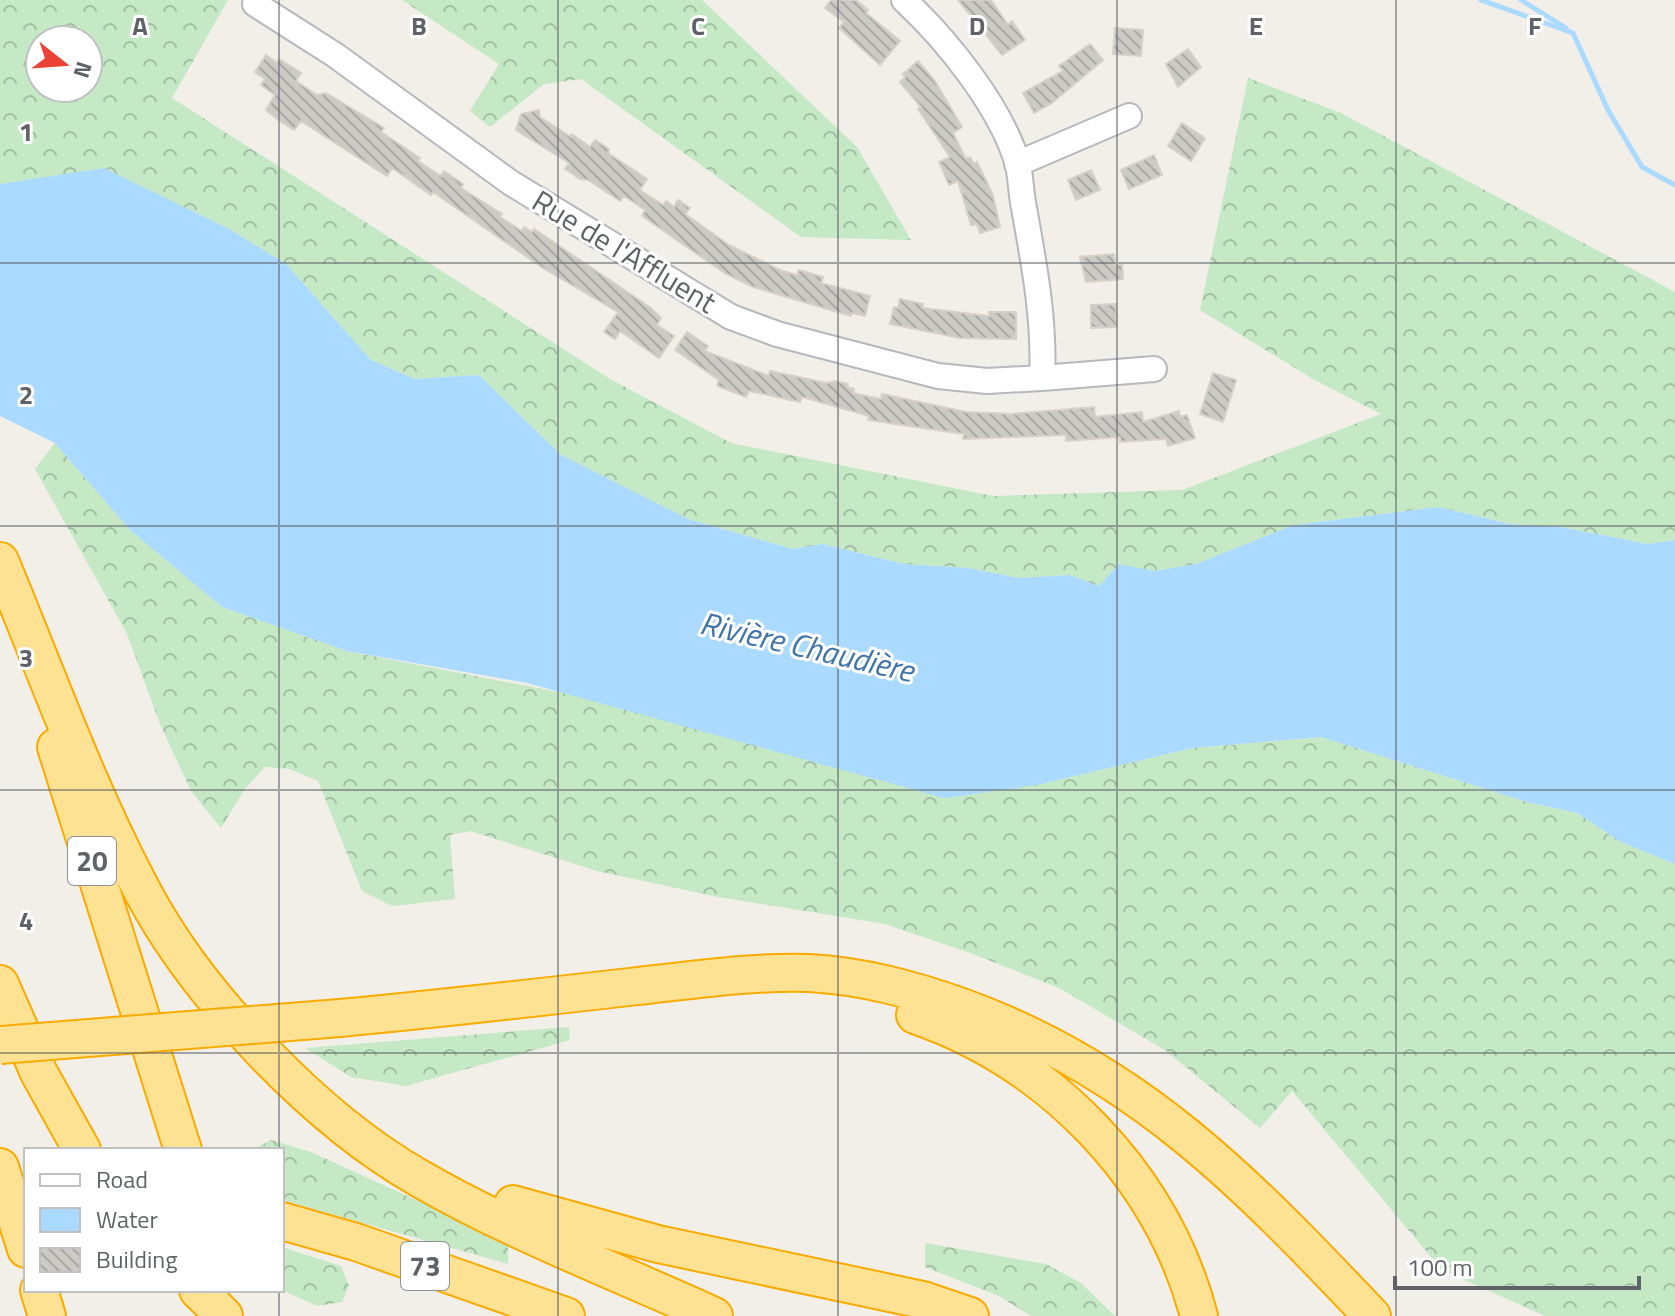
<svg xmlns="http://www.w3.org/2000/svg" width="1675" height="1316" font-family="'Titillium Web',sans-serif">
  <style>
    .forest { fill: url(#forest-crowns); fill-rule: evenodd }
    .water { fill: #aadaff }
    .lines { fill: none; stroke-linecap: round; stroke-linejoin: round }
    .stream { stroke: #aadaff; stroke-width: 5 }
    .building { fill: url(#building-back-hatch); stroke: #d6d1c6; stroke-width: 2 }
    .minor-casing { stroke: #b5b8bc; stroke-width: 28 }
    .highway-casing { stroke: #f9ab00; stroke-width: 40 }
    .minor { stroke: #fff; stroke-width: 24 }
    .highway { stroke: #fde293; stroke-width: 36 }
    .highway-bridge-casing { stroke: #f9ab00; stroke-width: 40; stroke-linecap: butt }
    .highway-bridge { stroke: #fde293; stroke-width: 36 }
    .grid { fill: none; stroke: #5f6368; stroke-width: 2; stroke-opacity: 0.55 }
    .labels { text-anchor: middle; stroke-width: 6; stroke-linejoin: round; paint-order: stroke }
    .shield { fill: #fff; stroke: #8f9295; stroke-width: 2 }
    .shield-label { font-size: 28px; font-weight: bold; fill: #5f6368 }
    .street-label { font-size: 30px; fill: #5f6368; stroke: #fff }
    .water-label { font-size: 32px; font-style: italic; fill: #4174aa; stroke: #fff }
    .grid-label { font-size: 26px; text-anchor: middle; font-weight: bold; fill: #5f6368; stroke: #fff; stroke-width: 6; stroke-linejoin: round; paint-order: stroke }
  </style>
  <defs>
    <pattern id="forest-crowns" width="20" height="18" patternUnits="userSpaceOnUse" patternTransform="scale(2)"><rect width="20" height="18" fill="#c5e8c5"/><path d="M2 6a3 3 0 1 1 6 0M12 15a3 3 0 1 1 6 0" fill="none" stroke="#a3c0a4"/></pattern>
    <pattern id="building-back-hatch" width="6" height="6" patternUnits="userSpaceOnUse" patternTransform="scale(2)"><rect width="6" height="6" fill="#cccac5"/><path d="M-1 5l2 2M0 0l6 6M5-1l2 2" fill="none" stroke="#a9a8a4"/></pattern>
  </defs>
  <rect width="100%" height="100%" fill="#f1efe8"/>
  <!-- forest -->
  <path class="forest" d="M 0,0 L 228,0 L 172,98 L 610,379 L 731,443 L 993,496 L 1182,490 L 1381,414 L 1313,379 L 1200,310 L 1248,78 L 1341,113 L 1675,292 L 1675,540 L 1648,544 L 1561,527 L 1510,524 L 1438,507 L 1294,525 L 1196,564 L 1154,571 L 1119,565 L 1099,586 L 1070,575 L 1019,578 L 968,568 L 904,564 L 822,544 L 793,549 L 688,519 L 561,455 L 479,375 L 415,379 L 371,360 L 286,264 L 229,229 L 104,169 L 0,184 ZM 40,40 L 88,40 L 88,88 L 40,88 Z
    M 402,0 L 702,0 L 857,147 L 911,240 L 801,237 L 581,79 L 544,84 L 490,127 L 470,111 L 499,64 Z
    M 55,443 L 130,530 L 222,607 L 347,651 L 1037,785 L 1192,748 L 1321,737 L 1527,802 L 1577,813 L 1621,842 L 1675,864 L 1675,1316 L 1545,1316 L 1442,1270 L 1292,1091 L 1260,1128 L 1165,1050 L 1059,988 L 973,954 L 885,924 L 718,897 L 597,871 L 470,831 L 450,835 L 455,899 L 392,906 L 362,891 L 318,781 L 290,769 L 265,767 L 244,790 L 221,828 L 191,791 L 160,724 L 127,634 L 35,469 Z
    M 569,1027 L 570,1040 L 406,1086 L 351,1077 L 305,1048 Z
    M 271,1140 L 311,1152 L 508,1242 L 508,1264 L 282,1200 L 282,1150 L 253,1150 Z
    M 925,1243 L 1046,1264 L 1081,1283 L 1115,1316 L 1031,1316 L 999,1296 L 925,1267 Z
    M 282,1247 L 341,1266 L 349,1286 L 342,1302 L 317,1306 L 284,1291 Z"/>
  <!-- water -->
  <path class="water" d="M 104,168 L 229,229 L 286,264 L 371,360 L 415,379 L 479,375 L 561,455 L 688,519 L 793,549 L 822,544 L 904,564 L 968,568 L 1019,578 L 1070,575 L 1099,586 L 1119,564 L 1154,571 L 1196,564 L 1294,525 L 1438,507 L 1510,524 L 1561,527 L 1648,544 L 1675,540 L 1675,864 L 1621,842 L 1577,813 L 1527,802 L 1321,737 L 1192,748 L 1037,785 L 944,798 L 527,683 L 347,651 L 222,607 L 130,530 L 55,443 L 0,416 L 0,184 Z"/>
  <g class="lines">
    <!-- stream -->
    <path class="stream" d="M 1481,0 L 1573,33 L 1608,110 L 1642,167 L 1675,185
      M 1521,0 L 1566,28"/>
  </g>
  <!-- building -->
  <path class="building" d="M 831,0 L 856,0 L 868,10 L 866,13 L 900,41 L 880,65 L 839,28 L 844,22 L 825,8 Z
    M 958,0 L 991,0 L 1008,25 L 1012,21 L 1025,40 L 1002,55 Z
    M 1115,28 L 1143,30 L 1141,56 L 1113,54 Z
    M 1090,44 L 1103,60 L 1052,103 L 1034,113 L 1023,93 L 1063,71 L 1059,66 Z
    M 1188,49 L 1201,67 L 1178,87 L 1166,64 Z
    M 266,55 L 277,63 L 279,59 L 301,73 L 296,81 L 317,95 L 326,93 L 384,128 L 381,132 L 420,158 L 418,161 L 441,176 L 444,171 L 463,184 L 461,188 L 502,214 L 500,217 L 522,231 L 524,227 L 532,232 L 534,229 L 651,308 L 661,318 L 657,325 L 674,336 L 659,358 L 620,331 L 615,339 L 604,332 L 618,312 L 543,268 L 433,192 L 431,195 L 392,168 L 387,176 L 301,121 L 294,130 L 277,119 L 266,110 L 275,95 L 261,85 L 265,79 L 255,72 Z
    M 918,61 L 935,81 L 962,127 L 953,133 L 966,159 L 970,157 L 974,164 L 977,162 L 993,195 L 1000,227 L 980,233 L 977,224 L 971,225 L 958,181 L 949,185 L 939,162 L 950,157 L 918,109 L 921,107 L 900,82 L 905,77 L 903,74 Z
    M 539,110 L 540,117 L 571,137 L 572,134 L 590,147 L 595,140 L 609,149 L 608,153 L 647,179 L 640,190 L 663,205 L 666,201 L 674,207 L 678,200 L 690,208 L 685,214 L 729,245 L 782,271 L 797,275 L 799,270 L 823,277 L 821,283 L 870,296 L 865,316 L 852,313 L 851,316 L 753,287 L 726,274 L 642,216 L 645,210 L 624,196 L 620,201 L 588,180 L 580,179 L 565,169 L 569,163 L 516,130 L 521,114 Z
    M 1182,123 L 1205,138 L 1191,161 L 1168,146 Z
    M 1154,155 L 1162,175 L 1129,189 L 1121,170 Z
    M 1091,170 L 1100,190 L 1076,200 L 1068,180 Z
    M 1114,254 L 1115,265 L 1122,265 L 1123,279 L 1086,282 L 1080,257 Z
    M 900,299 L 923,304 L 922,308 L 989,316 L 989,312 L 1016,312 L 1016,339 L 960,338 L 890,324 L 894,307 L 898,308 Z
    M 1116,304 L 1117,327 L 1091,328 L 1091,305 Z
    M 687,332 L 708,346 L 705,351 L 769,376 L 770,371 L 826,383 L 836,381 L 848,384 L 847,387 L 854,389 L 853,393 L 881,399 L 882,394 L 966,412 L 1011,414 L 1094,407 L 1095,417 L 1142,412 L 1143,422 L 1179,411 L 1180,417 L 1187,415 L 1195,438 L 1168,446 L 1166,439 L 1120,442 L 1120,437 L 1066,441 L 1066,435 L 963,439 L 964,434 L 868,420 L 869,416 L 802,397 L 800,402 L 749,391 L 746,397 L 717,386 L 719,380 L 675,350 Z
    M 1213,373 L 1236,380 L 1223,422 L 1200,414 Z"/>
  <g class="lines">
    <!-- minor casing -->
    <g class="minor-casing">
      <path id="minor" d="M 255,4 L 335,55 L 511,183 L 731,317 L 777,334 L 938,376 L 987,381 L 1042,378 C 1045,320 1034,264 1024,208 C 1021,194 1021,179 1018,165 C 1002,108 947,40 904,0
        M 1017,164 L 1129,116
        M 1042,378 L 1154,369"/>
    </g>
    <!-- highway casing -->
    <g class="highway-casing">
      <path id="highway" d="M 0,561 C 46,671 87,788 144,894 C 199,997 317,1120 419,1178 C 512,1232 616,1271 714,1316
        M 56,747 L 183,1150
        M 0,984 L 39,1073 L 82,1150
        M 915,1015 C 1051,1062 1162,1176 1199,1316
        M 340,1018 C 437,1009 533,998 629,987 C 688,981 749,971 809,973 C 863,976 911,989 962,1007 C 1138,1071 1246,1183 1372,1316
        M 0,1167 L 26,1249
        M 513,1204 L 658,1244 L 923,1300 L 970,1316
        M 282,1221 L 356,1242 L 566,1316
        M 39,1290 L 47,1316
        M 198,1290 L 224,1316"/>
    </g>
    <!-- minor -->
    <use href="#minor" class="minor"/>
    <!-- highway -->
    <use href="#highway" class="highway"/>
    <!-- highway-bridge casing -->
    <g class="highway-bridge-casing">
      <path id="highway-bridge" d="M 0,1045 L 340,1018"/>
    </g>
    <!-- highway-bridge -->
    <use href="#highway-bridge" class="highway-bridge"/>
  </g>
  <!-- grid -->
  <path class="grid" d="M 279,0 L 279,1150M 558,0 L 558,1316M 838,0 L 838,1316M 1117,0 L 1117,1316M 1396,0 L 1396,1316M 0,263 L 1675,263M 0,526 L 1675,526M 0,790 L 1675,790M 0,1053 L 1675,1053M 279,1290 L 279,1316"/>
  <g class="labels">
    <!-- shield labels -->
    <g class="shield">
      <rect x="68" y="837" width="48" height="48" rx="6"/>
      <rect x="401" y="1242" width="48" height="48" rx="6"/>
    </g>
    <g class="shield-label">
      <text x="92" y="871">20</text>
      <text x="425" y="1276">73</text>
    </g>
    <!-- street labels -->
    <g class="street-label">
      <text transform="translate(624 252) rotate(31)" y="10">Rue de l'Affluent</text>
    </g>
    <!-- water labels -->
    <g class="water-label">
      <text transform="translate(807 647) rotate(13)" y="11">Rivière Chaudière</text>
    </g>
  </g>
  <g class="grid-label">
    <text x="140" y="35">A</text>
    <text x="419" y="35">B</text>
    <text x="698" y="35">C</text>
    <text x="977" y="35">D</text>
    <text x="1256" y="35">E</text>
    <text x="1535" y="35">F</text>
    <text x="26" y="141">1</text>
    <text x="26" y="404">2</text>
    <text x="26" y="667">3</text>
    <text x="26" y="930">4</text>
  </g>
  <!-- legend -->
  <rect x="24" y="1148" width="260" height="144" fill="#ffffff" stroke="#bfc1c3" stroke-width="2"/>
  <rect x="40" y="1174" width="40" height="12" fill="#ffffff" stroke="#bfc1c3" stroke-width="2"/>
  <text x="96" y="1188" font-size="24" fill="#5f6368">Road</text>
  <rect x="40" y="1208" width="40" height="24" fill="#aadaff" stroke="#bfc1c3" stroke-width="2"/>
  <text x="96" y="1228" font-size="24" fill="#5f6368">Water</text>
  <rect x="40" y="1248" width="40" height="24" fill="url(#building-back-hatch)" stroke="#bfc1c3" stroke-width="2"/>
  <text x="96" y="1268" font-size="24" fill="#5f6368">Building</text>
  <!-- north arrow -->
  <g transform="translate(64 64) rotate(107)"><circle r="38" fill="#ffffff" stroke="#bfc1c3" stroke-width="2"/>
  <path d="M0-6L14 30L0 20L-14 30Z" fill="#ea4335"/>
  <text y="-12" font-size="22" font-weight="bold" text-anchor="middle" fill="#5f6368">N</text>
  </g>
  <!-- scale -->
  <path d="M1395 1276v12h244v-12" fill="none" stroke="#5f6368" stroke-width="4"/>
  <text x="1407" y="1276" font-size="24" fill="#5f6368" stroke="#ffffff" stroke-width="6" paint-order="stroke">100 m</text>
</svg>
